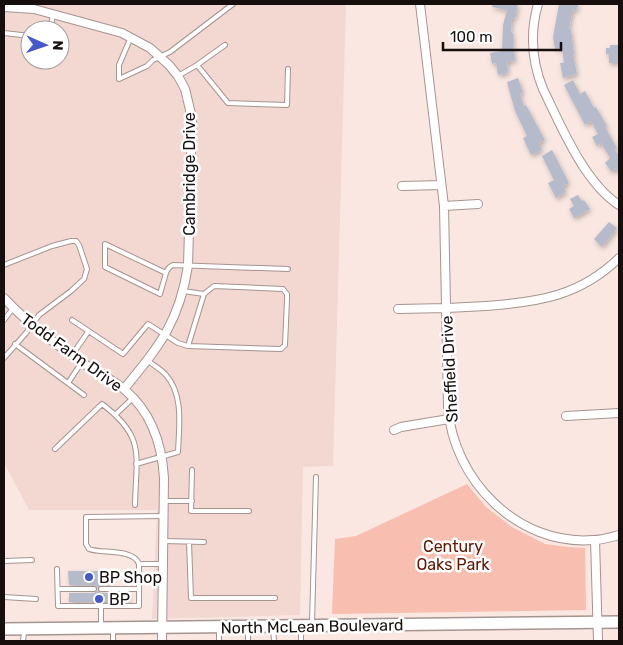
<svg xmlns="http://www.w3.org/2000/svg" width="623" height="645" font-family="Rubik,sans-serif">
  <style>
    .built { fill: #f3d8d1; fill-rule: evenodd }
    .green { fill: #f8beb0 }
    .building { fill: #b6bbcb; filter: url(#shadow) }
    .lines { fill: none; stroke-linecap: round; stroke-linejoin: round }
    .lane-casing { stroke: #a69490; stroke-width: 6 }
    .street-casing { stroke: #a69490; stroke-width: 10 }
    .secondary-casing { stroke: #a69490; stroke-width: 14 }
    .lane { stroke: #fff; stroke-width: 4 }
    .street { stroke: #fff; stroke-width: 8 }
    .secondary { stroke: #fff; stroke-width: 11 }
    .poi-dot { fill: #4558cc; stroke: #fff; stroke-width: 2 }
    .labels { text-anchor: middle; stroke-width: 5; stroke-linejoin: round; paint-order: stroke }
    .street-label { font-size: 16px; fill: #160f0e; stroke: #fff }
    .park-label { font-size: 16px; fill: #621502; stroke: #fff }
    .poi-label { font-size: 16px; fill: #160f0e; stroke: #fff; text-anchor: start }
  </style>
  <defs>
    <filter id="shadow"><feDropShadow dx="1.5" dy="2.5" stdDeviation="2.5" flood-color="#0004"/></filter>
  </defs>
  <rect width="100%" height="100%" fill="#fae7e2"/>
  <!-- built -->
  <path class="built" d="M 4,4 L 346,4 L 333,466 L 303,467 L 300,615 L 152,619 L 157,510 L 29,510 L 4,463 ZM 30,30 L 60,30 L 60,60 L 30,60 Z"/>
  <!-- green -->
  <path class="green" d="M 467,484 L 486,507 L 512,527 L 545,544 L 568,547 L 585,548 L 586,610 L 332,614 L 335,539 L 356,536 Z"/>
  <!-- building -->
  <path class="building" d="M 493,4 L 518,4 L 515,19 L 512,18 L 511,32 L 513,33 L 513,45 L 515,61 L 507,62 L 508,73 L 498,75 L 496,63 L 492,64 L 490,53 L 502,51 L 503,25 L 507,10 L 492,7 Z
    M 559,4 L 579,4 L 576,11 L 573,9 L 569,29 L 571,29 L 574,54 L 573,54 L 577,74 L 563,78 L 560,63 L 564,63 L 562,48 L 555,49 L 553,37 Z
    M 610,45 L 619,45 L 619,63 L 609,63 L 609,54 L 606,54 L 606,48 L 610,48 Z
    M 518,78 L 523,92 L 520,94 L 524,106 L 526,105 L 545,140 L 539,143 L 542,150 L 531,155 L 523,138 L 527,136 L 515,111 L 507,82 Z
    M 573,80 L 580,94 L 585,91 L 594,108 L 596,107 L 607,126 L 605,127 L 617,148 L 614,149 L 619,155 L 619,173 L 615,169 L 612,172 L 605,163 L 610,158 L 601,143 L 597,146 L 592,137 L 598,134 L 591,121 L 585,125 L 564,85 Z
    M 552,150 L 569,183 L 563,186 L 566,192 L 556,198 L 548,183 L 554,180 L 542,156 Z
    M 578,195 L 582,201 L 584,200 L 590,209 L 574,218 L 569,209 L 574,206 L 570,199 Z
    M 609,222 L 617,228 L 602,247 L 594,239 Z
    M 68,571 L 109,571 L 109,585 L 101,585 L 98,588 L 94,585 L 69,585 Z
    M 98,590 L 101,593 L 129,593 L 129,602 L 69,602 L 69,593 L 94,593 Z"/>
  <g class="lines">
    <!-- lane casing -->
    <g class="lane-casing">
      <path id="lane" d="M 50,30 L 53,15
        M 4,33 L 30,36
        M 131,37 L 119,65 L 119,79 L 147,66 L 153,60 L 170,52 L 233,4
        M 197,65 L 228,103 L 287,105 L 288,69
        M 178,76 L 197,65 L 225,45
        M 4,265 L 52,246 L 71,241 L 76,241 L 79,245 L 87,269 L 84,279 L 71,291 L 39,315 L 26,333 L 4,358
        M 166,273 L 105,244 L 105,267 L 160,294 L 166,273 C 167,269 169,267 173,265 L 288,269
        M 4,320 L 13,308
        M 72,320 L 123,354 L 148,324 L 178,343 L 188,346 L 281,349 L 285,345 L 287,300 L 287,294 L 283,289 L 214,286 L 204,294 L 183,291
        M 15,344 L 84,395
        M 188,346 L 204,294
        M 72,355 L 88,332
        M 68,383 L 82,362
        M 116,414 L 133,398
        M 55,449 L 102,404 C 146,437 136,455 135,505
        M 136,464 L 178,452 C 179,427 184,395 166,375 C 161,369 153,365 147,360
        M 192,470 L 191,511 L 249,511
        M 164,501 L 192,501
        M 164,541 L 204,542
        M 189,542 L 191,598 L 275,598
        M 4,561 L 32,560
        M 139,564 C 133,548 101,554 89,549 L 86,544 L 86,517 L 164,516
        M 57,569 L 58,606 L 101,606 L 101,626
        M 58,589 L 94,589
        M 101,589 L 139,589
        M 4,597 L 36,599
        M 101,606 L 139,606 L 139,564 L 163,564
        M 312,623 L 316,477
        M 273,628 L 274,641
        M 219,629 L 219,641
        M 113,631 L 113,641
        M 23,641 L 24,632
        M 248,641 L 248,629
        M 301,641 L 301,627"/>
    </g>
    <!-- street casing -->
    <g class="street-casing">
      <path id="street" d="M 420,4 L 444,206 L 448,407 C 453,480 518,546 593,540 C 602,540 611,537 619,535
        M 538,4 C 530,32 532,62 543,89 C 561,126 584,182 619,205
        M 4,7 L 34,9 L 122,33 L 150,48 L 169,65 L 178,76 L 185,89 L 192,118 L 188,266 C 179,323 159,346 124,389
        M 402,186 L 441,185
        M 444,206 L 478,204
        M 4,298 C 29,325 59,347 89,367 C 101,375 115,381 125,390 C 151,412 162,445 164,478 L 162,641
        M 398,309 C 427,309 457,308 486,306 C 539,302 580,296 619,258
        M 566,416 L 619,413
        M 394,430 L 401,427 L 449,419
        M 595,540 L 598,641"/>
    </g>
    <!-- secondary casing -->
    <g class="secondary-casing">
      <path id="secondary" d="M 4,629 L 619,622"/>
    </g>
    <!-- lane -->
    <use href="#lane" class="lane"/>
    <!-- street -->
    <use href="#street" class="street"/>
    <!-- secondary -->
    <use href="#secondary" class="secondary"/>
  </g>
  <!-- markers -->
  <g class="poi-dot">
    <circle cx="89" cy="577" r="5"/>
    <circle cx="99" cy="599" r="5"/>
  </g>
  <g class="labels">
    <!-- street labels -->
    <g class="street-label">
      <text transform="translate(189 174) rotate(-90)" y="6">Cambridge Drive</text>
      <text transform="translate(72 352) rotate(36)" y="6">Todd Farm Drive</text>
      <text transform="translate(449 369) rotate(-93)" y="6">Sheffield Drive</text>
      <text transform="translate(312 626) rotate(-1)" y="6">North McLean Boulevard</text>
    </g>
    <!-- park labels -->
    <g class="park-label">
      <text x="453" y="552">Century<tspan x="453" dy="18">Oaks Park</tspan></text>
    </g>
    <!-- poi labels -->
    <g class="poi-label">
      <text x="99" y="583">BP Shop</text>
      <text x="109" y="605">BP</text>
    </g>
  </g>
  <!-- border -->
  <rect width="623" height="645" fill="none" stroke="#160f0e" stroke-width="10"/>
  <!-- north arrow -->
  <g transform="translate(45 45) rotate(92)"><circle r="24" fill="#ffffff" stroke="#a29f9f"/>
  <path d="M0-4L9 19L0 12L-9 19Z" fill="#4558cc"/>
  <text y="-8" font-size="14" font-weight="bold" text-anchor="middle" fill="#160f0e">N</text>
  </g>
  <!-- scale -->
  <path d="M443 42v8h118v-8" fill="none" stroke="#160f0e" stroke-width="2.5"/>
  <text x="450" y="42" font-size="15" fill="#160f0e" stroke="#ffffff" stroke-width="4" paint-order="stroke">100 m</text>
</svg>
